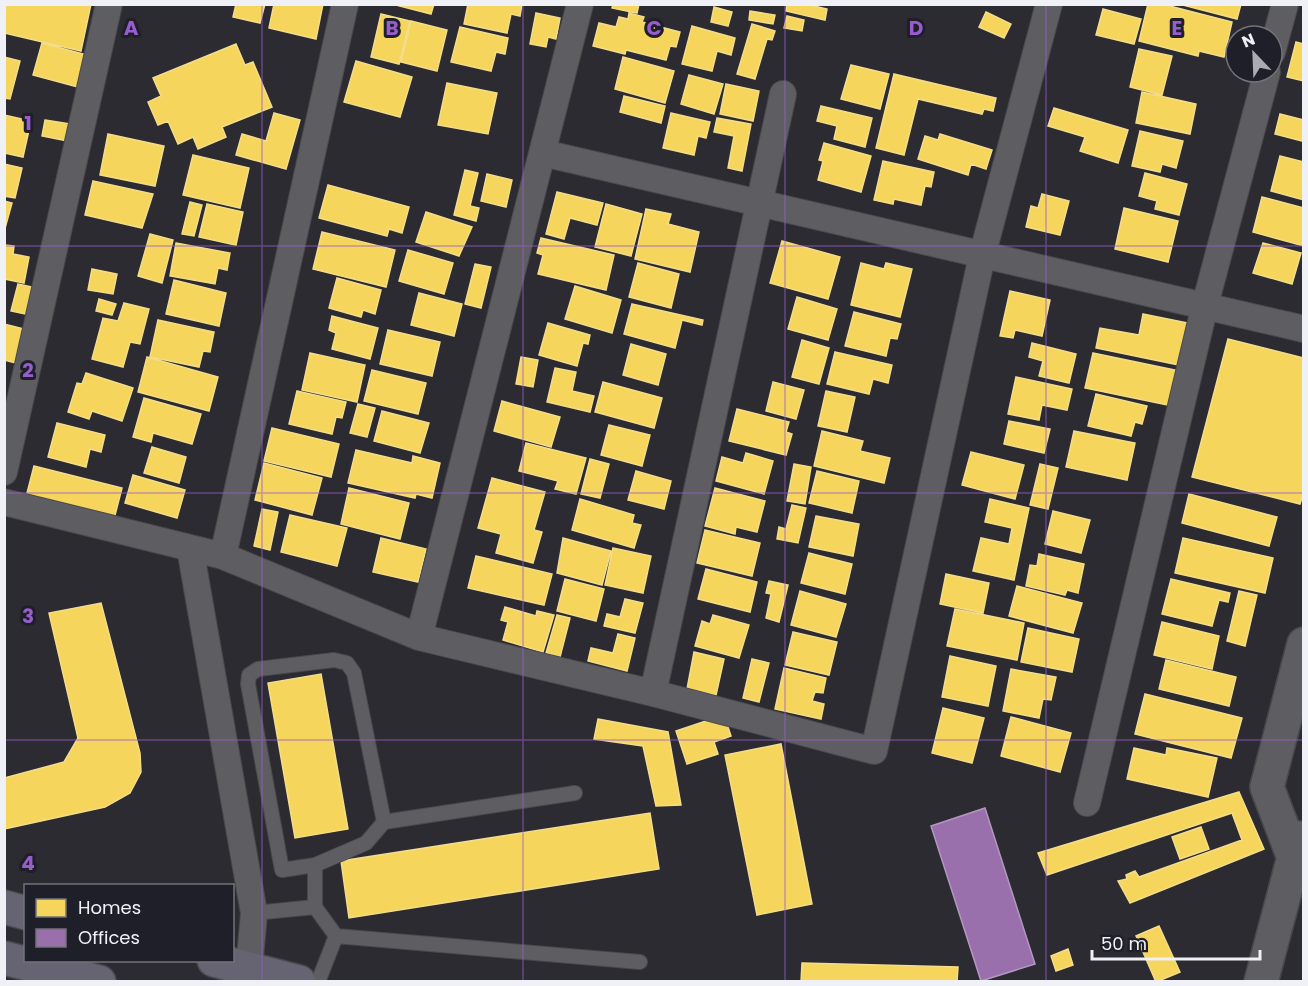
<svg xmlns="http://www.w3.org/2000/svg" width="1308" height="986" font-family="Poppins,sans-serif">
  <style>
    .homes { fill: #f6d55c; stroke: #f4dd8a; stroke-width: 1.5 }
    .offices { fill: #9970ab; stroke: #b396c2; stroke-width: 1.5 }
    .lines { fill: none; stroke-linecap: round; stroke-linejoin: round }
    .service-casing { stroke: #49494d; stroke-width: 16 }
    .minor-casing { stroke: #49494d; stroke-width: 28 }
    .secondary-casing { stroke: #49494d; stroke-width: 36 }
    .trunk-casing { stroke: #49494d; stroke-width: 36 }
    .service { stroke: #5e5e62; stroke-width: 14 }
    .minor { stroke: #5e5e62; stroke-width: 26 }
    .secondary { stroke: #5e5e62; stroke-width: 33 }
    .trunk { stroke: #666472; stroke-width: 33 }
    .grid { fill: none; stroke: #985dcd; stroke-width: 1.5; stroke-opacity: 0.55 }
    .grid-label { font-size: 20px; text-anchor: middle; font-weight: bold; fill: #985dcd; stroke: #1f1f29; stroke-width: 6; stroke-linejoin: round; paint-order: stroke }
  </style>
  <rect width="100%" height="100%" fill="#2b2b31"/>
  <!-- homes -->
  <path class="homes" d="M 4,4 L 91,4 L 81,51 L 4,33 Z
    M 236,4 L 265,4 L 260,23 L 233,17 Z
    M 274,4 L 323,4 L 316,39 L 269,28 Z
    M 392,4 L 434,4 L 431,14 Z
    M 468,4 L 522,4 L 520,16 L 511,14 L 507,33 L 464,24 Z
    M 613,4 L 639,4 L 637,13 L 612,8 Z
    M 787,4 L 806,4 L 827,9 L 825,20 L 786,11 Z
    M 1148,4 L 1162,4 L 1232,22 L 1224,57 L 1199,51 L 1198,56 L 1139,41 Z
    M 1179,4 L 1241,4 L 1237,19 Z
    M 714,7 L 732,12 L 728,26 L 711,22 Z
    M 1103,9 L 1141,19 L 1134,44 L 1096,35 Z
    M 750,11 L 775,15 L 773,24 L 749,20 Z
    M 986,12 L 1011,24 L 1004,38 L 979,27 Z
    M 536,13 L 560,18 L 556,39 L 548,37 L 546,47 L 530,44 Z
    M 629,13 L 644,17 L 642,22 L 680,32 L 676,47 L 670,46 L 666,60 L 626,50 L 625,54 L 593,46 L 599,23 L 616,27 L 619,17 L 628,19 Z
    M 381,14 L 410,21 L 399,64 L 371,57 Z
    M 787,16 L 804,20 L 802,31 L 784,28 Z
    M 411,21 L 447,30 L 437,71 L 401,62 Z
    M 752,24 L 775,31 L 772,40 L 767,39 L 755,79 L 737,74 Z
    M 692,26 L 735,38 L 731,55 L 717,51 L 712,71 L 682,64 Z
    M 460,27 L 508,38 L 505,54 L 496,52 L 491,71 L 451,62 Z
    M 1296,42 L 1304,44 L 1304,81 L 1287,77 Z
    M 42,43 L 87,55 L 78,87 L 33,75 Z
    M 236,44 L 245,65 L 253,62 L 272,107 L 222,127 L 226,137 L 198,149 L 193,137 L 178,144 L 168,121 L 158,125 L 148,102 L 161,96 L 153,78 Z
    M 1139,49 L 1172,56 L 1162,95 L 1130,87 Z
    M 4,57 L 20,61 L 10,99 L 4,98 Z
    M 623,57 L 674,71 L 665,103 L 615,89 Z
    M 356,61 L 412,77 L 400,117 L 344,102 Z
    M 851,65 L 889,74 L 880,109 L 841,99 Z
    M 894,74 L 996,98 L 993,111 L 984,109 L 982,114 L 918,99 L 904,155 L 876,148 Z
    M 689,75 L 723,84 L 714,114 L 681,104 Z
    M 447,83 L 497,93 L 488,134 L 438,125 Z
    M 726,84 L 759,91 L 753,121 L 720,114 Z
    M 1142,92 L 1196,104 L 1190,134 L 1136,123 Z
    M 624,96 L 665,106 L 661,123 L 620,112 Z
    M 821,106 L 872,118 L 865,147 L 834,139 L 837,126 L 817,121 Z
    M 1054,108 L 1128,130 L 1118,163 L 1080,151 L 1085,137 L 1048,126 Z
    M 274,113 L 300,120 L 286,169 L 236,155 L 242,134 L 266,141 Z
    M 671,113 L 710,122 L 706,138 L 698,136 L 694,155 L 663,148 Z
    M 1280,114 L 1304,120 L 1302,141 L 1275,134 Z
    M 4,115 L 31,121 L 23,157 L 4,153 Z
    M 717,118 L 751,124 L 742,171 L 728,168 L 734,136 L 714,132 Z
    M 45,120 L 71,124 L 68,141 L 42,136 Z
    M 1140,131 L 1183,141 L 1176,168 L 1162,164 L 1160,172 L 1132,166 Z
    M 108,134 L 164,146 L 155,186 L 100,175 Z
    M 940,134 L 992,150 L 986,169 L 971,164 L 968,175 L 918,159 L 925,136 L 938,140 Z
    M 824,143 L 871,156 L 861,192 L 818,180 L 823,161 L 819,160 Z
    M 193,155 L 249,168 L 240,208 L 183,195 Z
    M 1280,156 L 1304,162 L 1304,200 L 1271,191 Z
    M 883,161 L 934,172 L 931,187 L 925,186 L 921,205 L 894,199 L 893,204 L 874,200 Z
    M 4,164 L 22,168 L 15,198 L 4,196 Z
    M 465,170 L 478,173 L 470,206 L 479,208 L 476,221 L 454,215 Z
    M 1145,173 L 1187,184 L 1179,215 L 1155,209 L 1157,201 L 1139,196 Z
    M 487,174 L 512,180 L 506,207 L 481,201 Z
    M 93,181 L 153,194 L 142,228 L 85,215 Z
    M 328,185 L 409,207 L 402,233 L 389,229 L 387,236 L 319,218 Z
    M 557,192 L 603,203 L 597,225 L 570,218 L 564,239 L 546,234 Z
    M 1042,194 L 1069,201 L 1060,235 L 1026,227 L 1031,206 L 1038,208 Z
    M 1262,197 L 1304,208 L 1304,246 L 1253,232 Z
    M 4,201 L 12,203 L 4,232 Z
    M 190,202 L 202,205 L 194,236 L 182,234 Z
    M 207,204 L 243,212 L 236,245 L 199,237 Z
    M 606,204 L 642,214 L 631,256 L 595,247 Z
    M 1124,208 L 1178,221 L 1168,262 L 1115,249 Z
    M 646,209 L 671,214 L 668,224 L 699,232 L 690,272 L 635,259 Z
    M 426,212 L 472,227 L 459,256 L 416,242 Z
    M 322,232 L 395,250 L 386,287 L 313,269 Z
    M 150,234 L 173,240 L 162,283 L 138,276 Z
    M 541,238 L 614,255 L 606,290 L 538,274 L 543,255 L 537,253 Z
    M 782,241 L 840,257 L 828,299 L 770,283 Z
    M 176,243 L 230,253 L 227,270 L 218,268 L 215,284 L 170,276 Z
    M 1263,243 L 1301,253 L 1292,284 L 1253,273 Z
    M 4,245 L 14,246 L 13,254 L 29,257 L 24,283 L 4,279 Z
    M 408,250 L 453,263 L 444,294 L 399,281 Z
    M 638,263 L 679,274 L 671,308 L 629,297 Z
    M 861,263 L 884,269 L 886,263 L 912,269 L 900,317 L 851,305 Z
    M 475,264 L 491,267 L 481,308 L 465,304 Z
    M 92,269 L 117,274 L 113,294 L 88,290 Z
    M 337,278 L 381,290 L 375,314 L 363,310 L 361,317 L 329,308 Z
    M 174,280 L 226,293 L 219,326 L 166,314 Z
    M 18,284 L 32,287 L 26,314 L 11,311 Z
    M 575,286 L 621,300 L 612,333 L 565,319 Z
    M 1010,291 L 1050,300 L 1042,336 L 1015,330 L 1013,338 L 1000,336 Z
    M 419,293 L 462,304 L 454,336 L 411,325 Z
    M 797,297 L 837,309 L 828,340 L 788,329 Z
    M 99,299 L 116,304 L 112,315 L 96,311 Z
    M 124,303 L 149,309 L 140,344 L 130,342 L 123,367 L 92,359 L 103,318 L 118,321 Z
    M 632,304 L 703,320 L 702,325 L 682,320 L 675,348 L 624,334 Z
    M 854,312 L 901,324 L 897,339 L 890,338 L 886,356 L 845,346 Z
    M 1143,314 L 1188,323 L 1179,365 L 1096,348 L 1100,328 L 1139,335 Z
    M 332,316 L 378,328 L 370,359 L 332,349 L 336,333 L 329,330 Z
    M 158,320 L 214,332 L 210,352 L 203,351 L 199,367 L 150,357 Z
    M 548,323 L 590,335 L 588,344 L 583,343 L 577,366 L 539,355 Z
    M 4,324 L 24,329 L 16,363 L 4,360 Z
    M 388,330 L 440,342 L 432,376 L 380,364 Z
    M 1228,339 L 1304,358 L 1304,491 L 1300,504 L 1192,477 Z
    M 802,340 L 829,348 L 819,384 L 792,377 Z
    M 1032,343 L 1076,354 L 1069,383 L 1039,376 L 1043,361 L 1029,357 Z
    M 631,344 L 666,354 L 658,385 L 623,375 Z
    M 835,352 L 892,365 L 888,383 L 873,379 L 869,394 L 827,384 Z
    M 310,353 L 365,365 L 357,402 L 302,390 Z
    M 1093,353 L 1180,371 L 1173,406 L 1085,388 Z
    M 147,357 L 218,377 L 209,411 L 138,392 Z
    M 521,357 L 538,360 L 533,387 L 516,384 Z
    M 555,368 L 576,372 L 572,391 L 594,396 L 590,412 L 547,402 Z
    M 372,370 L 426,383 L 418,414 L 364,401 Z
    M 86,373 L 133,388 L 122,421 L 92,411 L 89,419 L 68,412 L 77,383 L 82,384 Z
    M 1016,377 L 1072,389 L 1067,410 L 1042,405 L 1039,420 L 1008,414 Z
    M 603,382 L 662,398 L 654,428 L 595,412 Z
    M 773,382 L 804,390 L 796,419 L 766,411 Z
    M 297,391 L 346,402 L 342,418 L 336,417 L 332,434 L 289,424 Z
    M 826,391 L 855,397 L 847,432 L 818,426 Z
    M 1096,394 L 1147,406 L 1142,424 L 1135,422 L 1131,436 L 1088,426 Z
    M 144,398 L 201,414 L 192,444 L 153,433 L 151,442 L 133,437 Z
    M 502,401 L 560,417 L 551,447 L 494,431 Z
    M 358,404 L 375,408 L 367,437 L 350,433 Z
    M 737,409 L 789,422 L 786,432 L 792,434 L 786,455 L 729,441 Z
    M 382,411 L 429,423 L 420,453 L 374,441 Z
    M 1009,421 L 1050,429 L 1044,453 L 1004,444 Z
    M 57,423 L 105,435 L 101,452 L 90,449 L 86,467 L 48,457 Z
    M 609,425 L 650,435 L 642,466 L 601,455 Z
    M 272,428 L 339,444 L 331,477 L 264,461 Z
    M 822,431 L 863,441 L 860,451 L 890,458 L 884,483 L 814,466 Z
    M 1074,431 L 1135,443 L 1127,480 L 1066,467 Z
    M 526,443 L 586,458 L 576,494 L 555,489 L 558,481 L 519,471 Z
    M 152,447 L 186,457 L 179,483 L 144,473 Z
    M 356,450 L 412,463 L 413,456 L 440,463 L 432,498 L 416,494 L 415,498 L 348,483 Z
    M 971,452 L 1024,465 L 1015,499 L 962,485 Z
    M 746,453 L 773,461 L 764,494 L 716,481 L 722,457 L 743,463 Z
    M 590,459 L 609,464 L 600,498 L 581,494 Z
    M 264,463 L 322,478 L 312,515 L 255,500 Z
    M 794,464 L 811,467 L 805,504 L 787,501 Z
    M 1040,464 L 1058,468 L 1048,509 L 1030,505 Z
    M 34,466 L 122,488 L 114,519 L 26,497 Z
    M 636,471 L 671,481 L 664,509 L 628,500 Z
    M 817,471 L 859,481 L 852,513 L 809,503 Z
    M 133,475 L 185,490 L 177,518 L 125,503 Z
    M 492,478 L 545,492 L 534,530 L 542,532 L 533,563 L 496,553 L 501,534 L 478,528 Z
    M 349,488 L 409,503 L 400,539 L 341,524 Z
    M 715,488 L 765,501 L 757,532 L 736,527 L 735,534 L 705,526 Z
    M 1189,494 L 1277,517 L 1269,546 L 1182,523 Z
    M 580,499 L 634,515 L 632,523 L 641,525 L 634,548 L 572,530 Z
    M 990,499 L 1029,508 L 1014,580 L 973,571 L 981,538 L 1009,544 L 1012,528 L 985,522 Z
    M 792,505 L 806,508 L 798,543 L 777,539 L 779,527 L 786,529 Z
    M 262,509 L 278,512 L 270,550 L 254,546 Z
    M 1053,511 L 1090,520 L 1081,553 L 1045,544 Z
    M 290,515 L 347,528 L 337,566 L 281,552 Z
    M 816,516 L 859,524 L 853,556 L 809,547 Z
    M 705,530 L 760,543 L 752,576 L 697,563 Z
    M 381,538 L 426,549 L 418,582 L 373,572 Z
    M 563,538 L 611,551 L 602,585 L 557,573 Z
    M 1183,538 L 1273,558 L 1265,593 L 1175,573 Z
    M 613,548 L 651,556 L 643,593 L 605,585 Z
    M 809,553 L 852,564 L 845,594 L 801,583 Z
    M 1039,554 L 1084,564 L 1078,593 L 1067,590 L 1065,595 L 1026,586 L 1030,565 L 1037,566 Z
    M 476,556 L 552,574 L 544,605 L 468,588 Z
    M 706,569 L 757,582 L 750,612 L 698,599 Z
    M 946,574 L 989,583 L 983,613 L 940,604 Z
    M 565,579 L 604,589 L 596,621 L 557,611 Z
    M 1171,579 L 1230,593 L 1228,602 L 1219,600 L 1212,626 L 1162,614 Z
    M 769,581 L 788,585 L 779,622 L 766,618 L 771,594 L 766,593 Z
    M 1017,586 L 1082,603 L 1073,633 L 1009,616 Z
    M 800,591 L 846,604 L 836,637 L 791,625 Z
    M 1239,591 L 1257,595 L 1245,646 L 1227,641 Z
    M 625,599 L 643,603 L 635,633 L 604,626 L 607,614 L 620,617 Z
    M 101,603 L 140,753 L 141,772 L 130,793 L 105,807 L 4,829 L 4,778 L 64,762 L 78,738 L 49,613 Z
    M 505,607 L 536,616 L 537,611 L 554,615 L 543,652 L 503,640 L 508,622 L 501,620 Z
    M 955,609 L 1024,623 L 1017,660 L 947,646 Z
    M 557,615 L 570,618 L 560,657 L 546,653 Z
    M 713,615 L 749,625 L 739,658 L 695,646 L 702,621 L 710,624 Z
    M 1162,622 L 1219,636 L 1212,669 L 1154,655 Z
    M 1028,628 L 1079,639 L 1072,672 L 1021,662 Z
    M 793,632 L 837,642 L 829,675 L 785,665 Z
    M 618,634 L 635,638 L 627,671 L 588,661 L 591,648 L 613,653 Z
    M 694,652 L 724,659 L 716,695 L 687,689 Z
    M 950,656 L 996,666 L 988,706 L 942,697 Z
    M 752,659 L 769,663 L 759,702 L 743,698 Z
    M 1166,660 L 1236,677 L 1229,706 L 1159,689 Z
    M 784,668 L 826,678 L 823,693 L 815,692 L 812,701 L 824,704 L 821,719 L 775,709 Z
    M 1011,669 L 1056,677 L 1051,700 L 1043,699 L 1039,718 L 1003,711 Z
    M 321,674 L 348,829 L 295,838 L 268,683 Z
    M 1145,694 L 1242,718 L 1231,758 L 1135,734 Z
    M 943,708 L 984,718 L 972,763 L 932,753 Z
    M 724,715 L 731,736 L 714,742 L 718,754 L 687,764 L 676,731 Z
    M 1011,717 L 1071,733 L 1060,772 L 1001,756 Z
    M 598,719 L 668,732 L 681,805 L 656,806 L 643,746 L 594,739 Z
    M 781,744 L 812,904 L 757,915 L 725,755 Z
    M 1134,748 L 1166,755 L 1167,748 L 1217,758 L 1208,797 L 1127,779 Z
    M 1239,792 L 1264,849 L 1130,903 L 1118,881 L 1127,879 L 1126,875 L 1135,871 L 1139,877 L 1242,840 L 1232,813 L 1047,875 L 1038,853 Z
    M 650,813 L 659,869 L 349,918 L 341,861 Z
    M 1201,827 L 1209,849 L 1180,859 L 1172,837 Z
    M 1159,926 L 1180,972 L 1156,982 L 1136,936 Z
    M 1068,949 L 1073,965 L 1056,971 L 1051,956 Z
    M 802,963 L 958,967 L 957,982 L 801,982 Z"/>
  <!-- offices -->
  <path class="offices" d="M 985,808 L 1035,964 L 981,981 L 931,826 Z"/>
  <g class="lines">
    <!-- service casing -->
    <g class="service-casing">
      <path id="service" d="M 384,822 L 354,673 L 347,663 L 334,660 L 258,669 L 249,675 L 248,684 L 282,870 L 315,865 L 366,843 L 384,822 L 575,793
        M 315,865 L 315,907 L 336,936 L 640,962
        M 254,913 L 315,907
        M 318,982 L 336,936"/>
    </g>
    <!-- minor casing -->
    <g class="minor-casing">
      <path id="minor" d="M 1272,52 L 1285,4
        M 543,153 L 1304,329
        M 4,472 L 109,4
        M 4,502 L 223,556 L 419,637 L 653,693 L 874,751 L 982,256 L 1049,4
        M 190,548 L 254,913 L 249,969
        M 223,556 L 345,4
        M 419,637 L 580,4
        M 653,693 L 783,94
        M 1087,803 L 1205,305 L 1267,72"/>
    </g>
    <!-- secondary casing -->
    <g class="secondary-casing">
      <path id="secondary" d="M 1294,858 L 1267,787 L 1304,644
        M 1261,982 L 1299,838"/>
    </g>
    <!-- trunk casing -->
    <g class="trunk-casing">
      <path id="trunk" d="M 4,907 L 26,913
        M 4,958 L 99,982
        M 214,960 L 299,982"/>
    </g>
    <!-- service -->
    <use href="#service" class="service"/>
    <!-- minor -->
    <use href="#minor" class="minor"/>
    <!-- secondary -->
    <use href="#secondary" class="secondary"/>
    <!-- trunk -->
    <use href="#trunk" class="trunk"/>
  </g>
  <!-- grid -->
  <path class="grid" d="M 262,4 L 262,982M 523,4 L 523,982M 785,4 L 785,982M 1046,4 L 1046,982M 4,246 L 1304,246M 4,493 L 1304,493M 4,740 L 1304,740"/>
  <g class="grid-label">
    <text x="131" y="35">A</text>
    <text x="392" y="35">B</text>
    <text x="654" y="35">C</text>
    <text x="916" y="35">D</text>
    <text x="1177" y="35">E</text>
    <text x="28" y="130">1</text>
    <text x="28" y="377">2</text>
    <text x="28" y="623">3</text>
    <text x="28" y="870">4</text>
  </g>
  <!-- border -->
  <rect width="1308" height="986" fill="none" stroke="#f0f0f7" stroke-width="12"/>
  <!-- legend -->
  <rect x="24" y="884" width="210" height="78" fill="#1f1f29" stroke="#73737b" stroke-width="1.5"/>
  <rect x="36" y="899" width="30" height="18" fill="#f6d55c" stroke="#73737b" stroke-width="1.5"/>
  <text x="78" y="914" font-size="18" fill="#f0f0f7">Homes</text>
  <rect x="36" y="929" width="30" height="18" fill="#9970ab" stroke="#73737b" stroke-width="1.5"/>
  <text x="78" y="944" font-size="18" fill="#f0f0f7">Offices</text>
  <!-- north arrow -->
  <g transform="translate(1254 54) rotate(337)"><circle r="28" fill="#1f1f29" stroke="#73737b" stroke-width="1.5"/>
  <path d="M0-4.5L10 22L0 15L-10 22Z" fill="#ababb2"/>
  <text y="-9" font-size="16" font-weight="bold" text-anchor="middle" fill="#f0f0f7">N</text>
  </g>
  <!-- scale -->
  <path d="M1092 950v9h168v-9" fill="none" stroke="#f0f0f7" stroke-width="3"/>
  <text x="1101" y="950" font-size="18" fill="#f0f0f7" stroke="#1f1f29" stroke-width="4.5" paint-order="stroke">50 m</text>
</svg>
